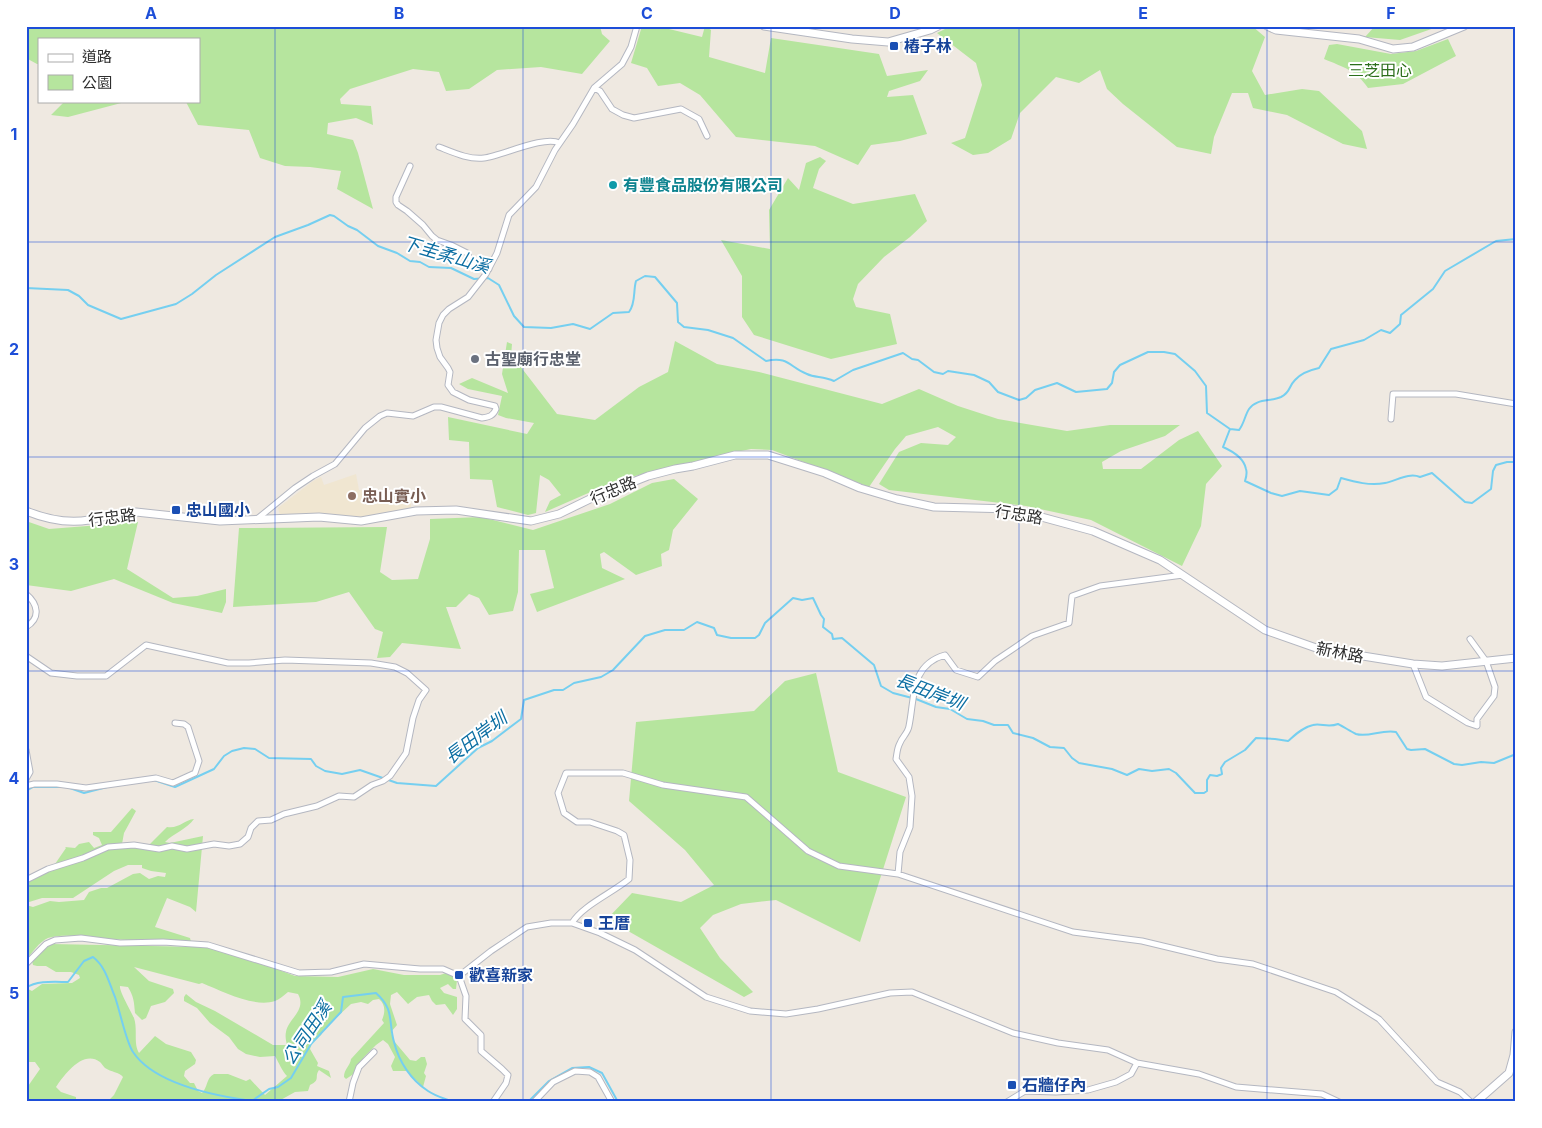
<svg xmlns="http://www.w3.org/2000/svg" width="1542" height="1128" font-family="Inter,'Noto Sans TC',sans-serif">
  <style>
    .education { fill: #f0e6d1 }
    .green { fill: #b6e59e; fill-rule: evenodd }
    .lines { fill: none; stroke-linecap: round; stroke-linejoin: round }
    .stream { stroke: #75cff0; stroke-width: 2 }
    .street-casing { stroke: #b4b7c1; stroke-width: 7 }
    .secondary-casing { stroke: #b4b7c1; stroke-width: 9 }
    .street { stroke: #fff; stroke-width: 5 }
    .secondary { stroke: #fff; stroke-width: 7 }
    .grid { fill: none; stroke: #1d4ed8; stroke-width: 1; stroke-opacity: 0.55 }
    .transit-dot { fill: #1a4fb4; stroke: #fff; stroke-width: 2 }
    .culture-dot { fill: #0f9aa8; stroke: #fff; stroke-width: 2 }
    .worship-dot { fill: #6b7280; stroke: #fff; stroke-width: 2 }
    .education-dot { fill: #8d6e63; stroke: #fff; stroke-width: 2 }
    .labels { text-anchor: middle; stroke-width: 4; stroke-linejoin: round; paint-order: stroke }
    .transit-label { font-size: 16px; font-weight: bold; fill: #164399; stroke: #fff; text-anchor: start }
    .park-label { font-size: 16px; fill: #2c6e1b; stroke: #fff }
    .culture-label { font-size: 16px; font-weight: bold; fill: #0d838f; stroke: #fff; text-anchor: start }
    .worship-label { font-size: 16px; font-weight: bold; fill: #5b616d; stroke: #fff; text-anchor: start }
    .street-label { font-size: 16px; fill: #2e2e2e; stroke: #fff }
    .education-label { font-size: 16px; font-weight: bold; fill: #785e54; stroke: #fff; text-anchor: start }
    .water-label { font-size: 18px; font-style: italic; fill: #0d6fa3; stroke: #fff }
    .neatline { fill: none; stroke: #1d4ed8; stroke-width: 2 }
    .grid-label { font-size: 16px; text-anchor: middle; font-weight: bold; fill: #1d4ed8 }
  </style>
  <rect width="100%" height="100%" fill="#efe9e1"/>
  <!-- education -->
  <path class="education" d="M 356,474 L 359,490 L 411,492 L 411,509 L 362,517 L 327,514 L 280,515 L 278,508 L 313,481 L 321,477 L 324,485 Z"/>
  <!-- green -->
  <path class="green" d="M 26,26 L 600,26 L 602,34 L 610,41 L 582,74 L 541,67 L 497,70 L 469,89 L 446,91 L 439,72 L 413,69 L 350,89 L 340,99 L 341,104 L 371,106 L 373,125 L 356,118 L 328,123 L 327,134 L 353,140 L 358,153 L 373,209 L 337,189 L 341,171 L 310,167 L 285,166 L 260,158 L 249,130 L 198,125 L 186,102 L 125,102 L 68,117 L 51,115 L 65,101 L 199,101 L 199,39 L 39,39 L 39,64 L 37,64 L 26,58 Z
    M 642,26 L 669,26 L 669,29 L 702,37 L 705,26 L 711,30 L 709,57 L 765,73 L 771,38 L 879,54 L 887,76 L 928,70 L 920,81 L 889,91 L 887,97 L 913,95 L 927,134 L 900,141 L 871,145 L 858,165 L 815,146 L 736,137 L 700,95 L 680,83 L 658,86 L 647,68 L 631,63 Z
    M 951,26 L 1252,26 L 1265,37 L 1252,71 L 1265,95 L 1302,89 L 1319,91 L 1362,131 L 1367,149 L 1343,144 L 1287,115 L 1253,108 L 1248,93 L 1232,93 L 1214,137 L 1211,154 L 1177,147 L 1123,104 L 1107,89 L 1100,70 L 1079,83 L 1056,77 L 1020,113 L 1011,139 L 988,153 L 973,155 L 951,143 L 965,138 L 982,85 L 976,63 L 937,33 Z
    M 1375,26 L 1440,26 L 1400,40 L 1365,37 Z
    M 1448,39 L 1456,56 L 1403,84 L 1368,88 C 1356,70 1343,67 1324,59 L 1329,45 L 1337,44 L 1391,54 L 1416,51 Z
    M 820,157 L 826,161 L 819,169 L 813,188 L 853,204 L 915,194 L 927,221 L 910,237 L 884,257 L 858,284 L 853,299 L 856,307 L 890,314 L 897,344 L 831,359 L 754,335 L 742,317 L 742,276 L 721,240 L 770,249 L 769,210 L 788,178 L 799,190 L 806,163 Z
    M 675,341 L 717,364 L 759,372 L 882,404 L 919,389 L 958,406 L 998,419 L 1067,431 L 1110,425 L 1180,425 L 1165,436 L 1121,451 L 1102,462 L 1103,469 L 1141,469 L 1179,440 L 1198,431 L 1222,466 L 1206,484 L 1201,526 L 1182,566 L 1091,520 L 1026,506 L 889,490 L 879,484 L 899,452 L 921,443 L 948,445 L 956,437 L 938,427 L 906,436 L 895,449 L 869,487 L 772,450 L 751,449 L 736,452 L 699,466 L 660,470 L 618,480 L 545,512 L 550,501 L 561,495 L 549,480 L 540,475 L 536,513 L 528,515 L 497,507 L 492,480 L 470,479 L 469,442 L 449,440 L 448,417 L 527,434 L 534,423 L 506,418 L 498,415 L 502,396 L 468,389 L 459,384 L 472,378 L 508,393 L 502,374 L 507,342 L 512,344 L 510,368 L 517,362 L 557,414 L 595,420 L 639,387 L 668,372 Z
    M 674,479 L 698,499 L 673,530 L 669,550 L 661,554 L 662,566 L 636,575 L 604,552 L 600,554 L 602,568 L 625,579 L 537,612 L 530,594 L 554,588 L 545,550 L 519,550 L 518,592 L 513,611 L 489,615 L 479,598 L 469,594 L 456,607 L 446,607 L 461,649 L 402,643 L 390,657 L 377,658 L 383,632 L 375,629 L 349,592 L 316,602 L 233,607 L 239,528 L 387,527 L 380,572 L 392,580 L 418,579 L 430,539 L 430,519 L 481,517 L 533,530 L 610,504 L 652,483 Z
    M 26,521 L 49,529 L 138,522 L 127,569 L 173,598 L 197,596 L 226,589 L 226,602 L 222,613 L 173,603 L 114,579 L 71,591 L 26,585 Z
    M 816,673 L 838,772 L 906,797 L 860,942 L 776,900 L 741,904 L 713,915 L 700,928 L 720,958 L 753,992 L 744,997 L 607,919 L 632,893 L 681,902 L 714,885 L 685,850 L 629,801 L 636,722 L 754,711 L 785,681 Z
    M 132,808 L 136,811 L 124,833 L 122,844 L 149,845 L 167,827 C 179,829 184,820 194,819 C 187,829 174,833 165,842 L 170,843 L 203,836 L 196,912 L 190,907 L 167,898 L 155,927 L 190,938 L 191,942 C 170,938 150,941 129,940 C 109,940 66,932 48,938 C 39,942 32,953 26,960 L 26,905 L 33,907 L 50,901 L 59,902 L 84,900 L 89,892 L 101,888 L 107,888 L 133,874 L 140,873 L 149,879 L 158,876 L 165,877 L 166,873 L 151,871 L 142,868 L 142,865 L 128,865 L 114,871 L 73,898 L 42,898 L 26,903 L 26,877 L 55,864 L 66,848 L 65,847 L 75,848 L 79,844 L 89,842 L 94,848 L 102,845 L 99,838 L 93,835 L 93,832 L 111,832 Z
    M 51,944 L 202,947 L 229,951 L 295,976 L 338,977 L 373,969 L 404,975 L 440,975 L 446,973 L 456,977 L 457,980 L 456,989 L 453,989 L 448,984 L 440,988 L 444,993 L 457,997 L 457,1009 L 453,1015 L 445,1004 L 436,1005 L 432,1001 L 429,995 L 417,997 L 408,1004 L 397,992 L 391,995 L 390,1004 L 397,1025 L 391,1032 L 394,1041 L 410,1060 L 416,1061 L 421,1057 L 425,1057 L 427,1064 L 424,1073 L 426,1076 L 423,1087 L 407,1071 L 393,1071 L 391,1066 L 395,1057 L 388,1044 L 383,1040 L 376,1045 L 364,1057 L 358,1071 L 346,1079 L 344,1077 C 344,1069 350,1066 351,1059 L 384,1023 L 382,1020 C 385,1013 386,1005 379,999 L 373,1000 L 368,1004 L 361,1002 L 351,1004 L 324,1029 L 321,1035 L 312,1043 L 310,1049 L 318,1063 L 317,1066 L 329,1071 L 331,1078 L 319,1070 C 314,1077 321,1080 310,1085 L 308,1091 L 295,1092 L 277,1102 L 107,1102 L 114,1095 L 123,1077 C 119,1072 111,1072 105,1068 C 103,1066 102,1064 100,1062 C 83,1049 64,1075 56,1087 L 61,1092 L 76,1097 L 76,1102 L 26,1102 L 26,1089 L 40,1069 L 35,1062 L 26,1062 L 26,984 L 28,989 L 32,991 L 42,984 L 72,983 L 80,978 L 79,975 L 71,972 L 56,972 L 46,966 L 37,966 L 33,965 L 32,961 L 45,945 ZM 134,967 L 199,984 L 202,983 C 222,991 254,1008 275,1001 C 280,999 284,995 288,992 L 298,994 C 307,1010 288,1019 286,1032 C 285,1036 286,1041 287,1045 L 273,1045 L 215,1011 L 196,1002 L 186,994 L 184,997 L 184,1001 L 197,1008 L 210,1023 L 229,1037 L 238,1049 L 246,1054 L 260,1057 L 275,1056 C 279,1063 282,1071 287,1076 L 265,1095 L 250,1079 L 246,1081 L 228,1074 L 214,1074 C 206,1078 208,1087 202,1093 L 198,1091 L 194,1083 L 190,1083 L 184,1076 L 185,1071 L 195,1064 L 196,1060 L 191,1052 L 166,1044 L 155,1036 L 139,1053 C 133,1043 138,1030 134,1018 C 131,1011 119,991 120,986 L 128,987 C 134,997 134,1002 135,1013 L 142,1020 L 146,1018 L 151,1006 L 165,1002 L 174,993 L 173,989 L 149,981 Z"/>
  <g class="lines">
    <!-- stream -->
    <path class="stream" d="M 26,288 L 68,290 L 79,296 L 88,305 L 121,319 L 176,304 L 192,294 L 216,275 L 275,237 L 308,225 L 330,215 L 334,216 L 348,226 L 357,230 L 378,246 L 397,253 L 410,261 L 420,262 L 429,267 L 451,268 L 474,279 L 488,278 L 499,285 L 514,316 L 524,327 L 551,328 L 573,324 L 590,329 L 613,313 L 629,312 C 636,303 633,291 636,281 L 645,276 L 655,277 L 677,303 L 678,322 L 684,327 L 708,330 L 733,338 L 766,361 C 789,356 789,367 807,374 C 815,378 823,376 834,381 L 853,370 L 903,353 L 912,359 L 918,360 L 934,372 L 943,374 L 948,371 L 974,375 L 989,382 L 998,392 L 1019,400 L 1026,398 L 1035,390 L 1057,383 L 1076,392 L 1107,389 L 1112,383 L 1114,372 L 1120,365 L 1148,352 L 1164,352 L 1175,354 L 1195,371 L 1206,386 L 1207,413 L 1230,429 L 1223,447 C 1232,451 1244,458 1246,469 C 1247,472 1246,478 1245,481 L 1271,493 L 1282,496 L 1300,491 L 1329,495 L 1337,489 L 1341,478 C 1355,482 1370,486 1385,483 C 1396,481 1409,472 1420,477 L 1432,473 L 1465,502 L 1472,503 L 1491,489 L 1493,471 L 1496,465 L 1507,462 L 1516,462
      M 1230,429 L 1239,430 C 1244,424 1245,415 1249,409 C 1257,398 1270,402 1281,397 C 1291,392 1288,387 1295,380 C 1301,373 1310,370 1319,368 L 1331,349 L 1364,340 L 1381,330 L 1390,333 L 1400,324 L 1401,315 L 1433,289 L 1445,271 L 1496,241 L 1516,239
      M 154,780 L 175,787 L 214,769 L 224,756 L 232,751 L 244,748 L 255,749 L 269,758 L 311,759 L 316,766 L 325,771 L 342,774 L 360,770 L 397,783 L 436,786 L 478,748 L 492,741 L 521,719 L 524,700 L 554,690 L 563,690 L 574,683 L 601,677 L 613,670 L 645,636 L 665,630 L 684,630 L 697,622 L 714,628 L 717,635 L 731,638 L 755,638 L 759,635 L 765,623 L 793,598 L 802,600 L 813,598 L 821,615 L 824,619 L 823,627 L 832,634 L 833,639 L 842,638 L 874,665 L 881,686 L 893,693 L 916,699 L 936,707 L 950,709 L 967,719 L 983,721 L 994,725 L 1008,725 L 1013,733 L 1033,738 L 1050,747 L 1064,748 L 1072,758 L 1079,763 L 1112,769 L 1127,775 L 1139,769 L 1152,771 L 1169,769 L 1176,773 L 1195,793 L 1204,793 L 1207,791 L 1207,780 L 1210,775 L 1217,776 L 1222,774 L 1221,768 L 1225,762 L 1245,750 L 1256,738 L 1275,739 L 1288,741 C 1295,735 1303,727 1313,725 C 1321,723 1328,728 1338,724 C 1344,727 1350,731 1356,734 C 1368,738 1382,729 1396,732 L 1407,749 L 1411,750 L 1425,749 L 1454,764 L 1462,765 L 1481,762 L 1494,763 L 1516,754
      M 26,791 L 33,787 L 67,787 L 84,793 L 107,787
      M 26,988 C 37,980 56,982 68,982 L 84,961 L 93,957 C 106,967 109,983 115,997 C 120,1011 126,1042 133,1052 C 155,1085 216,1096 252,1101 L 269,1089 L 278,1087 L 291,1078 L 311,1044 L 341,1012 L 343,997 L 376,993 C 395,1010 388,1021 394,1042 C 399,1062 411,1080 428,1091 C 435,1096 446,1099 453,1102
      M 528,1102 L 549,1081 L 572,1068 L 589,1067 L 602,1073 L 618,1102"/>
    <!-- street casing -->
    <g class="street-casing">
      <path id="street" d="M 594,88 L 600,91 L 612,109 L 623,115 L 634,118 L 681,109 L 699,119 L 707,136
        M 439,147 C 452,152 469,160 484,158 C 501,156 545,135 559,143
        M 410,166 L 396,197 L 396,202 L 398,205 L 407,211 L 423,225 L 432,236 L 437,240 L 451,245 L 467,253 L 473,264 L 489,269
        M 1391,419 L 1393,394 L 1456,394 L 1516,404
        M 257,519 L 295,488 L 313,476 L 335,464 L 365,428 L 380,416 L 387,413 L 413,416 L 434,407 L 441,407 L 482,418 C 489,417 493,416 496,409 L 495,406 L 469,400 L 453,392 L 448,385 L 450,372 L 448,368 L 440,357 L 437,348 L 436,340 L 439,323 L 443,315 L 449,309 L 468,297 L 486,274 L 497,253 L 509,215 L 536,187 L 555,150 L 573,124 L 594,88 L 622,64 L 631,47 L 637,26
        M 26,594 C 38,604 41,618 26,627
        M 26,656 L 51,673 L 77,676 L 106,676 L 146,645 L 228,663 L 249,663 L 285,660 L 371,663 L 395,667 L 407,673 L 426,690 L 419,700 L 413,718 L 406,753 L 390,776 L 383,781 L 372,785 L 354,797 L 339,796 L 317,806 L 284,814 L 271,820 L 258,821 L 251,828 L 248,837 L 240,844 L 229,846 L 214,844 L 187,849 L 172,846 L 159,849 L 134,845 L 108,847 L 83,858 L 48,869 L 26,880
        M 1413,664 L 1426,697 L 1468,723 L 1477,726 L 1477,719 L 1494,696 L 1495,687 L 1486,661 L 1470,639
        M 26,750 L 30,772 L 26,779
        M 26,786 L 34,784 L 57,784 L 86,788 L 156,778 L 173,783 L 195,773 L 199,761 L 188,727 L 184,724 L 175,723
        M 898,874 L 900,852 L 910,827 L 912,796 L 909,777 L 896,759 C 897,754 897,748 900,743 C 902,737 908,733 909,726 C 915,697 910,665 945,655 L 956,670 L 978,677 L 995,661 L 1032,636 L 1069,623 L 1072,596 L 1100,586 L 1183,575
        M 26,964 L 46,944 L 55,940 L 81,938 L 120,943 L 163,942 L 208,945 L 299,973 L 331,972 L 364,964 L 420,969 L 443,969 L 459,976 L 491,951 L 527,927 L 551,923 L 572,923
        M 459,976 L 466,996 L 465,1019 L 481,1035 L 481,1051 L 502,1069 L 508,1075 L 506,1083 L 493,1102
        M 1137,1063 L 1108,1050 L 1058,1043 L 1013,1033 L 912,992 L 890,993 L 818,1009 L 786,1014 L 750,1011 L 706,997 L 635,950 L 600,933 L 572,923 C 582,906 612,893 629,879 L 630,860 L 624,835 L 617,831 L 590,822 L 577,822 L 564,813 L 558,793 L 566,773 L 623,773 L 663,785 L 746,797 L 808,851 L 839,866 L 898,874 L 1073,932 L 1142,941 L 1217,959 L 1253,964 L 1336,992 L 1379,1019 L 1437,1082 L 1460,1092 L 1471,1102
        M 349,1102 L 353,1083 L 359,1067 L 374,1052
        M 534,1102 L 553,1082 L 575,1071 L 590,1072 L 598,1077 L 612,1102
        M 1007,1102 L 1025,1091 L 1056,1092 L 1088,1090 L 1116,1082 L 1131,1074 L 1137,1063 L 1199,1074 L 1236,1087 L 1322,1094 L 1339,1102"/>
    </g>
    <!-- secondary casing -->
    <g class="secondary-casing">
      <path id="secondary" d="M 764,26 L 852,39 L 888,42 L 930,30 L 938,26
        M 1267,26 L 1276,30 L 1359,39 L 1393,49 L 1413,47 L 1464,26
        M 26,511 C 46,519 67,524 89,520 C 105,517 120,512 136,512 L 220,521 L 319,517 L 361,521 L 416,511 L 456,510 L 531,521 L 559,514 L 592,498 L 648,476 L 675,469 L 693,466 L 735,455 L 768,455 L 825,473 L 860,488 L 897,499 L 934,507 L 1012,509 L 1093,531 L 1160,560 L 1265,630 L 1319,649 L 1413,664 L 1442,666 L 1516,658
        M 1476,1102 L 1509,1073 L 1514,1055 L 1516,1032"/>
    </g>
    <!-- street -->
    <use href="#street" class="street"/>
    <!-- secondary -->
    <use href="#secondary" class="secondary"/>
  </g>
  <!-- grid -->
  <path class="grid" d="M 275,26 L 275,1102M 523,26 L 523,1102M 771,26 L 771,1102M 1019,26 L 1019,1102M 1267,26 L 1267,1102M 26,242 L 1516,242M 26,457 L 1516,457M 26,671 L 1516,671M 26,886 L 1516,886"/>
  <!-- markers -->
  <g class="transit-dot">
    <rect x="889" y="41" width="10" height="10" rx="2.5"/>
    <rect x="171" y="505" width="10" height="10" rx="2.5"/>
    <rect x="583" y="918" width="10" height="10" rx="2.5"/>
    <rect x="454" y="970" width="10" height="10" rx="2.5"/>
    <rect x="1007" y="1080" width="10" height="10" rx="2.5"/>
  </g>
  <circle class="culture-dot" cx="613" cy="185" r="5"/>
  <circle class="worship-dot" cx="475" cy="359" r="5"/>
  <circle class="education-dot" cx="352" cy="496" r="5"/>
  <g class="labels">
    <!-- transit labels -->
    <g class="transit-label">
      <text x="904" y="52">樁子林</text>
      <text x="186" y="516">忠山國小</text>
      <text x="598" y="929">王厝</text>
      <text x="469" y="981">歡喜新家</text>
      <text x="1022" y="1091">石牆仔內</text>
    </g>
    <!-- park labels -->
    <g class="park-label">
      <text x="1380" y="76">三芝田心</text>
    </g>
    <!-- culture labels -->
    <g class="culture-label">
      <text x="623" y="191">有豐食品股份有限公司</text>
    </g>
    <!-- worship labels -->
    <g class="worship-label">
      <text x="485" y="365">古聖廟行忠堂</text>
    </g>
    <!-- street labels -->
    <g class="street-label">
      <text transform="translate(613 490) rotate(-23)" y="6">行忠路</text>
      <text transform="translate(1019 514) rotate(9)" y="6">行忠路</text>
      <text transform="translate(112 517) rotate(-7)" y="6">行忠路</text>
      <text transform="translate(1340 652) rotate(11)" y="6">新林路</text>
    </g>
    <!-- education labels -->
    <g class="education-label">
      <text x="362" y="502">忠山實小</text>
    </g>
    <!-- water labels -->
    <g class="water-label">
      <text transform="translate(446 255) rotate(16)" y="6">下圭柔山溪</text>
      <text transform="translate(930 692) rotate(21)" y="6">長田岸圳</text>
      <text transform="translate(476 738) rotate(-37)" y="6">長田岸圳</text>
      <text transform="translate(307 1033) rotate(-56)" y="6">公司田溪</text>
    </g>
  </g>
  <!-- border -->
  <rect width="1542" height="1128" fill="none" stroke="#ffffff" stroke-width="55"/>
  <!-- legend -->
  <rect x="38" y="38" width="162" height="65" fill="#ffffff" stroke="#ababab"/>
  <rect x="48" y="54" width="25" height="8" fill="#ffffff" stroke="#ababab"/>
  <text x="82" y="62" font-size="15" fill="#2e2e2e">道路</text>
  <rect x="48" y="75" width="25" height="15" fill="#b6e59e" stroke="#ababab"/>
  <text x="82" y="88" font-size="15" fill="#2e2e2e">公園</text>
  <rect x="28" y="28" width="1486" height="1072" class="neatline"/>
  <g class="grid-label">
    <text x="151" y="19">A</text>
    <text x="399" y="19">B</text>
    <text x="647" y="19">C</text>
    <text x="895" y="19">D</text>
    <text x="1143" y="19">E</text>
    <text x="1391" y="19">F</text>
    <text x="14" y="140">1</text>
    <text x="14" y="355">2</text>
    <text x="14" y="570">3</text>
    <text x="14" y="784">4</text>
    <text x="14" y="999">5</text>
  </g>
</svg>
